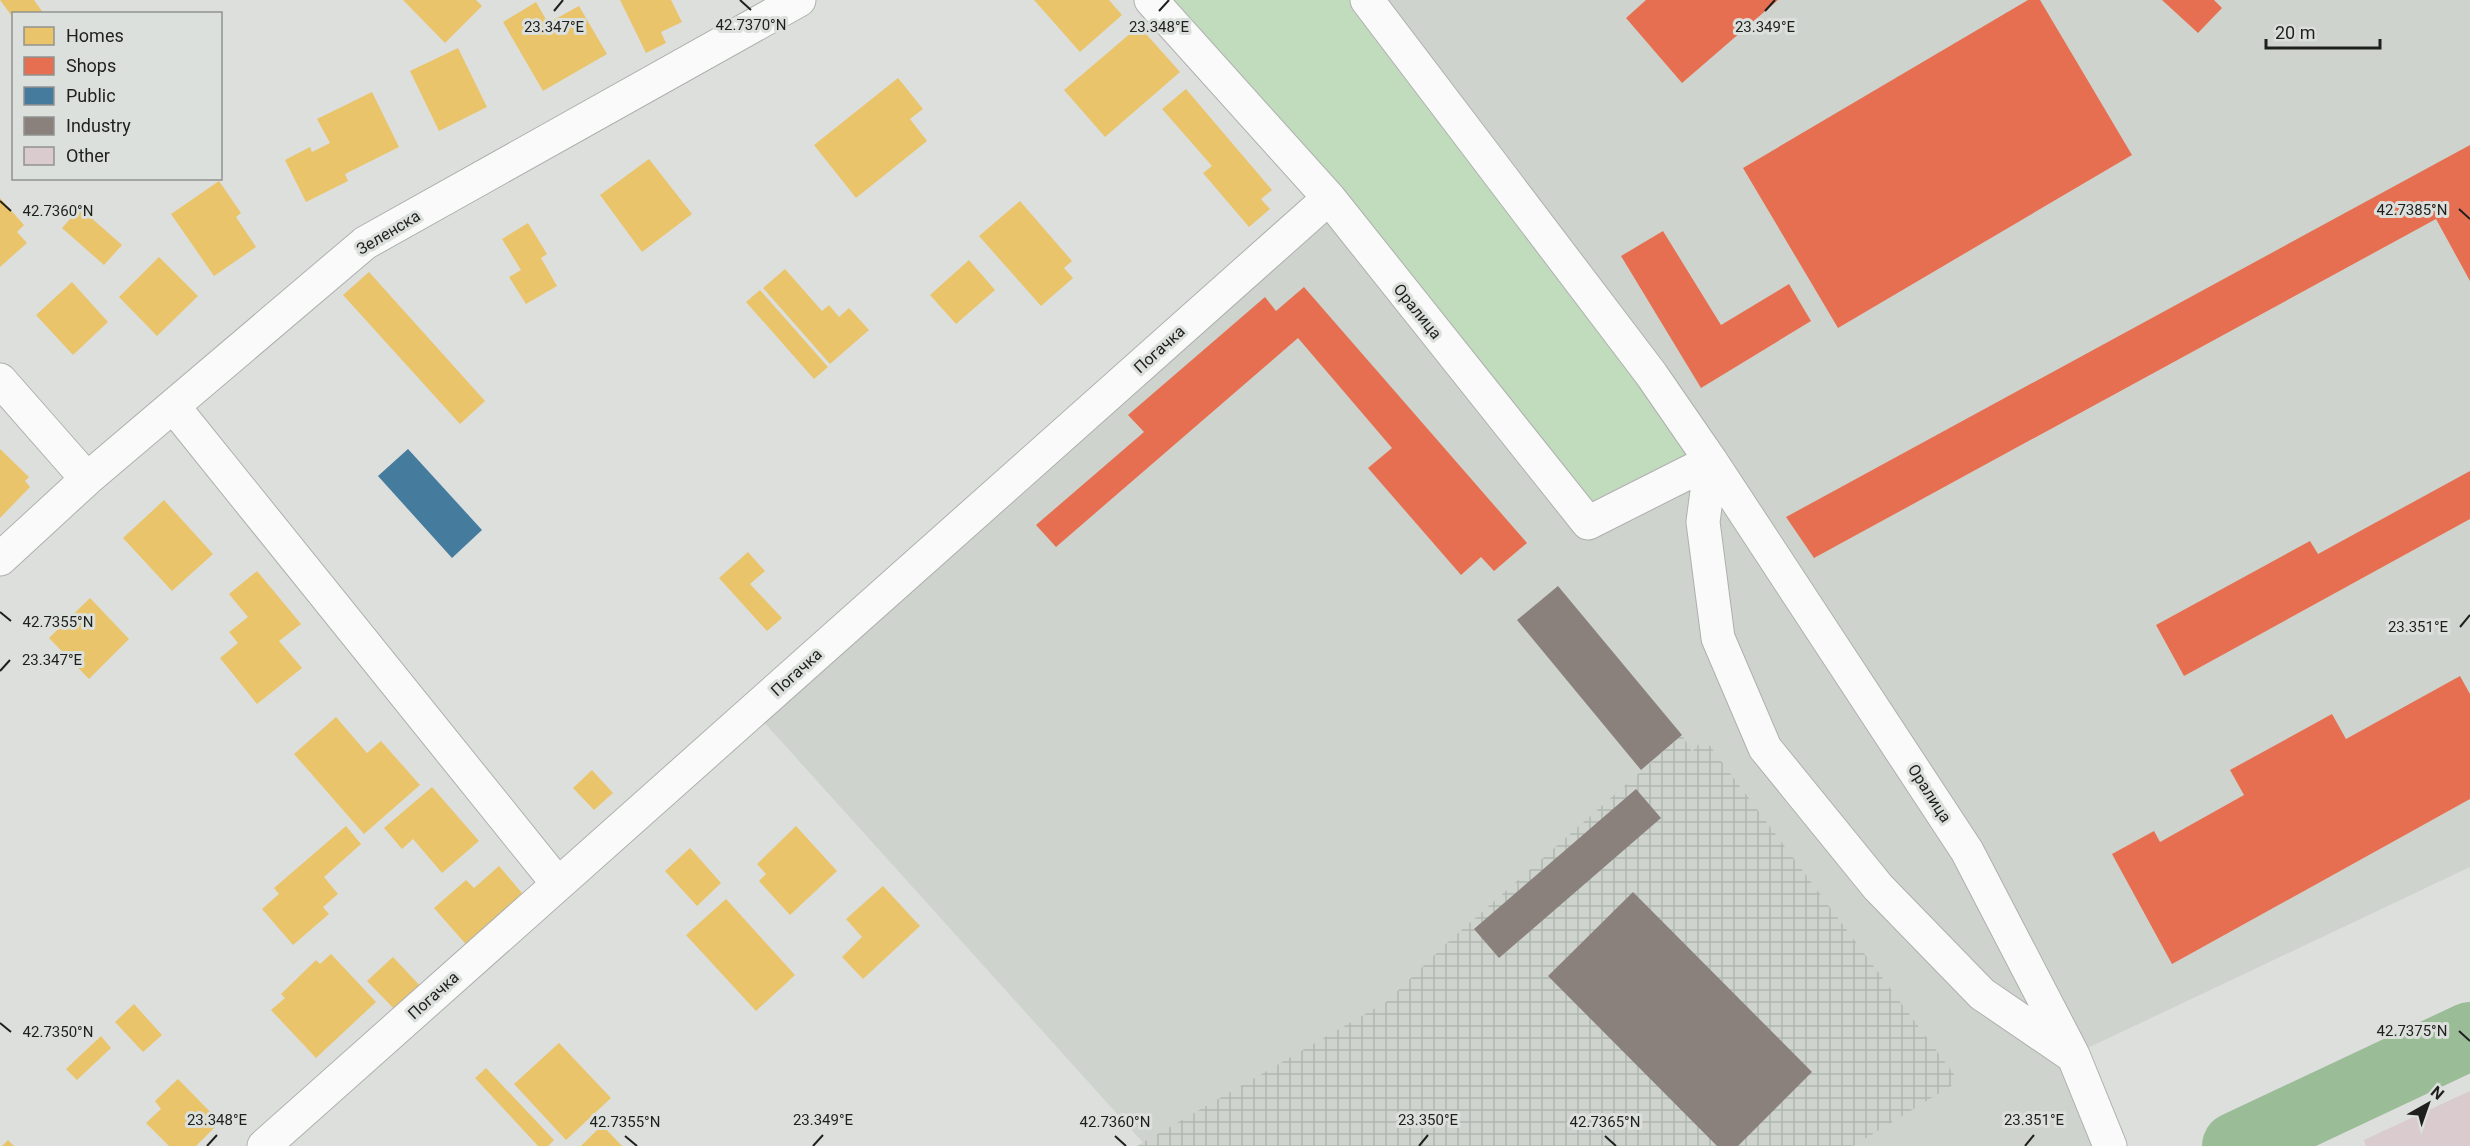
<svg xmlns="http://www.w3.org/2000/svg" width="2470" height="1146" font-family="Roboto,sans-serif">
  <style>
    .built { fill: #ced4cd }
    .industrial { fill: url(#industrial-grid) }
    .green { fill: #c1dcbd }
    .homes { fill: #e9c46a }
    .shops { fill: #e76f51 }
    .public { fill: #457b9d }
    .industry { fill: #8a817c }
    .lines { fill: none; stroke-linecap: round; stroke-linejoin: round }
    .river { stroke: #9abc96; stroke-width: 68 }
    .building { fill: #d9cbce }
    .street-casing { stroke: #aeb0ae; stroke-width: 35 }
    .street { stroke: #fafafa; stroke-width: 33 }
    .ticks { fill: none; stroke: #1f201e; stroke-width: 2 }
    .labels { text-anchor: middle; stroke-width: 6; stroke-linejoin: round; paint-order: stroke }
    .street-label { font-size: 16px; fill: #1f201e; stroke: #dce0dc }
    .ticks-label { font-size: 15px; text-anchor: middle; fill: #1f201e; stroke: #dce0dc; stroke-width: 6; stroke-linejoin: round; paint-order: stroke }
  </style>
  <defs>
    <pattern id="industrial-grid" width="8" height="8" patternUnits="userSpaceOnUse" patternTransform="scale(1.5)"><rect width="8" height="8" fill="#ced4cd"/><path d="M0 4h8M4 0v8" fill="none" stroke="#b0b6b0"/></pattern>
  </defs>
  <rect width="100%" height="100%" fill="#dddfdd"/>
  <!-- built -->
  <path class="built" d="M 1367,0 L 2470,0 L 2470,867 L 2073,1055 L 2110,1146 L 1146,1146 L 753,710 L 1329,198 Z"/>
  <!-- industrial -->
  <path class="industrial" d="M 1682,735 L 1692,752 L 1704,738 L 1959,1081 L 1853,1146 L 1137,1146 L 1386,1002 L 1447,943 Z"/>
  <!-- green -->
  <path class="green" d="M 1151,0 L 1367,0 L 1711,461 L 1588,523 Z"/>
  <!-- homes -->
  <path class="homes" d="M 0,0 L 34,0 L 44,14 L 14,14 L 14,19 Z
    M 403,0 L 476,0 L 482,6 L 445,43 Z
    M 620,0 L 671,0 L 682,22 L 661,32 L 666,43 L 646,53 Z
    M 1034,0 L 1109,0 L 1122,15 L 1080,52 Z
    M 536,2 L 548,23 L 579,6 L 607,54 L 543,91 L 503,22 Z
    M 1139,26 L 1180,72 L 1105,137 L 1064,90 Z
    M 458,48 L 487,107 L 439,131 L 410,71 Z
    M 898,78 L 923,109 L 910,119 L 927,141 L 856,198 L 814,145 Z
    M 1186,89 L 1272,190 L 1261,199 L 1270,209 L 1249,227 L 1203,173 L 1212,166 L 1162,109 Z
    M 372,92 L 399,147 L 345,174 L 348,181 L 306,202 L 285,160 L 310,147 L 312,152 L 330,143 L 317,119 Z
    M 649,159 L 692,214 L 642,252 L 600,195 Z
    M 219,181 L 241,213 L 236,217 L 256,247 L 214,276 L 171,214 Z
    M 0,198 L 24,225 L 17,232 L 27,243 L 0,267 Z
    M 1020,201 L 1072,261 L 1064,268 L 1073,278 L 1041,306 L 979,236 Z
    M 80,208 L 122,245 L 104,265 L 62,228 Z
    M 528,223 L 547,254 L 541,258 L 557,286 L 526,304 L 509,277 L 521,270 L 502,239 Z
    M 159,257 L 198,296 L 157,336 L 119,297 Z
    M 969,260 L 995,290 L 956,324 L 930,295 Z
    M 785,269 L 822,311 L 829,305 L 839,317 L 849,308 L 869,330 L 830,364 L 763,288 Z
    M 369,272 L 485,401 L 460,424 L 343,295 Z
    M 72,282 L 108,322 L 73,355 L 36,315 Z
    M 760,290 L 828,367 L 814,379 L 746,302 Z
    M 0,449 L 29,477 L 25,481 L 30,487 L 0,518 Z
    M 164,500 L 213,554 L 172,591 L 123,538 Z
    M 748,552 L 765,571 L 750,584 L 782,618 L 767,631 L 719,578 Z
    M 257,571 L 301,624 L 279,641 L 302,668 L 257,704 L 220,658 L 238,643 L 229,632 L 248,617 L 229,594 Z
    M 90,598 L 129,639 L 89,679 L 49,638 Z
    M 336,717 L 367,753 L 381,741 L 420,785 L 364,834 L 294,754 Z
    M 592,770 L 613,793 L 594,810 L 573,788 Z
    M 432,787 L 479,841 L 442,873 L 413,839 L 402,849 L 384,828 Z
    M 346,826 L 361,844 L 324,877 L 338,894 L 323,907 L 329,914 L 293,945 L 262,909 L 279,894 L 274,888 Z
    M 796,826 L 837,871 L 790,915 L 759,881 L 766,874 L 757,864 Z
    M 690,848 L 721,883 L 697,906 L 665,871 Z
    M 499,866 L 527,899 L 470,949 L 434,908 L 466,880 L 474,888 Z
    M 883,886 L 920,926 L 863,979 L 842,957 L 862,937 L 846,919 Z
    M 726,899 L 795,975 L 756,1011 L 686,935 Z
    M 331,954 L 376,1002 L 316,1058 L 271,1010 L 285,998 L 281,994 L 316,960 L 320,964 Z
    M 393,957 L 425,991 L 400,1015 L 367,981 Z
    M 134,1004 L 162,1035 L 143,1052 L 115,1022 Z
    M 101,1036 L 111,1048 L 77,1080 L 66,1069 Z
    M 559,1043 L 611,1098 L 566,1140 L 514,1084 Z
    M 486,1068 L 554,1140 L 548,1146 L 538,1146 L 475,1078 Z
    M 178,1079 L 220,1122 L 196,1146 L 169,1146 L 146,1123 L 161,1109 L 155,1101 Z
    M 602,1125 L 622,1146 L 581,1146 Z
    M 8,1140 L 14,1146 L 2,1146 Z"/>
  <!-- shops -->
  <path class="shops" d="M 1646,0 L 1778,0 L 1682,83 L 1626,18 Z
    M 2028,0 L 2040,0 L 2132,155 L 1838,328 L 1743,168 Z
    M 2162,0 L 2214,0 L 2222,8 L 2198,33 Z
    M 2470,145 L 2470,281 L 2436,219 L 1814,558 L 1786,517 Z
    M 1663,231 L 1721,325 L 1789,284 L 1811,321 L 1701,388 L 1621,256 Z
    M 1304,287 L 1527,543 L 1494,571 L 1481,557 L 1461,575 L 1368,468 L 1392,448 L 1298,338 L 1056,547 L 1036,525 L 1144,432 L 1128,415 L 1265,297 L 1276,311 Z
    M 2470,471 L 2470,519 L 2184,676 L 2156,625 L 2310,541 L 2318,554 Z
    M 2460,676 L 2470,694 L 2470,799 L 2172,964 L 2112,854 L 2154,831 L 2160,842 L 2244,795 L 2230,770 L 2332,714 L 2346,739 Z"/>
  <!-- public -->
  <path class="public" d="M 408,449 L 482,530 L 452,558 L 378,476 Z"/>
  <!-- industry -->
  <path class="industry" d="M 1558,586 L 1682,735 L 1641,770 L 1517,620 Z
    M 1636,789 L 1661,818 L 1499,958 L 1474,929 Z
    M 1633,892 L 1812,1072 L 1738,1146 L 1717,1146 L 1548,976 Z"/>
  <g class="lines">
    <!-- river -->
    <path class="river" d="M 2236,1146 L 2470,1036"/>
  </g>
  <!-- building -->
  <path class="building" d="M 2470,1091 L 2470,1146 L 2366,1146 L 2364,1140 Z"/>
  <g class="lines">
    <!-- street casing -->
    <g class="street-casing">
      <path id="street" d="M 1151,0 L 1329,198 L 1588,523 L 1711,461
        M 1367,0 L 1651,374 L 1711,461 L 1967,851 L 2073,1055 L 2110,1146
        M 0,380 L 87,479
        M 173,406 L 558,884
        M 1711,461 L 1703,522 L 1718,638 L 1765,748 L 1878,887 L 1982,994 L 2070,1054
        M 0,559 L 87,479 L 365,243 L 799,0
        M 264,1146 L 1329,198"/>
    </g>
    <!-- street -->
    <use href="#street" class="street"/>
  </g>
  <!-- ticks -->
  <path class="ticks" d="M 740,0 L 751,10M 554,11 L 563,0M 1159,11 L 1169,0M 1765,11 L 1775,0M 0,201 L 11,211M 2459,209 L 2470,219M 0,612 L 11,621M 2460,627 L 2470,615M 0,671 L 10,660M 0,1023 L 11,1032M 2459,1031 L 2470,1041M 625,1136 L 637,1146M 1115,1136 L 1126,1146M 1605,1136 L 1616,1146M 207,1146 L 217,1135M 813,1146 L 823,1135M 1419,1146 L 1428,1135M 2025,1146 L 2034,1135"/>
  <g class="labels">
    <!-- street labels -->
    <g class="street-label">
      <text transform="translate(388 232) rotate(-31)" y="6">Зеленска</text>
      <text transform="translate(1418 311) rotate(51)" y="6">Оралица</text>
      <text transform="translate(1159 349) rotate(-42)" y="6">Погачка</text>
      <text transform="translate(796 672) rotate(-42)" y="6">Погачка</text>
      <text transform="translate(1930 793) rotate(57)" y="6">Оралица</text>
      <text transform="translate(433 995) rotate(-42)" y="6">Погачка</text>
    </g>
  </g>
  <g class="ticks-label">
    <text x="751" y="30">42.7370°N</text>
    <text x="554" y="32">23.347°E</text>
    <text x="1159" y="32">23.348°E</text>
    <text x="1765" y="32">23.349°E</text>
    <text x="2412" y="215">42.7385°N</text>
    <text x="58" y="216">42.7360°N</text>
    <text x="58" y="627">42.7355°N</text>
    <text x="2418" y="632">23.351°E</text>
    <text x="52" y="665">23.347°E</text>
    <text x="2412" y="1036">42.7375°N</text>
    <text x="58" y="1037">42.7350°N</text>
    <text x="217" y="1125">23.348°E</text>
    <text x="823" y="1125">23.349°E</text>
    <text x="1428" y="1125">23.350°E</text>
    <text x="2034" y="1125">23.351°E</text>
    <text x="625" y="1127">42.7355°N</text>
    <text x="1115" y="1127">42.7360°N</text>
    <text x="1605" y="1127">42.7365°N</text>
  </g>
  <!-- legend -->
  <rect x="12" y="12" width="210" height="168" fill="#dce0dc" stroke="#909390" stroke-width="1.5"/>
  <rect x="24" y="27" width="30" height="18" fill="#e9c46a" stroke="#909390" stroke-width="1.5"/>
  <text x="66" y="42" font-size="18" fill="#1f201e">Homes</text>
  <rect x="24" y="57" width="30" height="18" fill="#e76f51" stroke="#909390" stroke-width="1.5"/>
  <text x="66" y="72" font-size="18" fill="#1f201e">Shops</text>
  <rect x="24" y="87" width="30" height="18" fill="#457b9d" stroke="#909390" stroke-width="1.5"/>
  <text x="66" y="102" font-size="18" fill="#1f201e">Public</text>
  <rect x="24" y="117" width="30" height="18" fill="#8a817c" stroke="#909390" stroke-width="1.5"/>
  <text x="66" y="132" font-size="18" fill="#1f201e">Industry</text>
  <rect x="24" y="147" width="30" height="18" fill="#d9cbce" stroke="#909390" stroke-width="1.5"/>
  <text x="66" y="162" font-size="18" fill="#1f201e">Other</text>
  <!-- north arrow -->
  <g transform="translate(2428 1104) rotate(40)" stroke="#dce0dc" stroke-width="4.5" paint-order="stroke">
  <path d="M0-4.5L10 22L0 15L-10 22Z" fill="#1f201e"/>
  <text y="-9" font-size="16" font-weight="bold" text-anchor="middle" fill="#1f201e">N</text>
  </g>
  <!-- scale -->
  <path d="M2266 39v9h114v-9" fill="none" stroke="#1f201e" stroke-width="3"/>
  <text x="2275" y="39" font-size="18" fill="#1f201e" stroke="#dce0dc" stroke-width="4.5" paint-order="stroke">20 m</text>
</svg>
